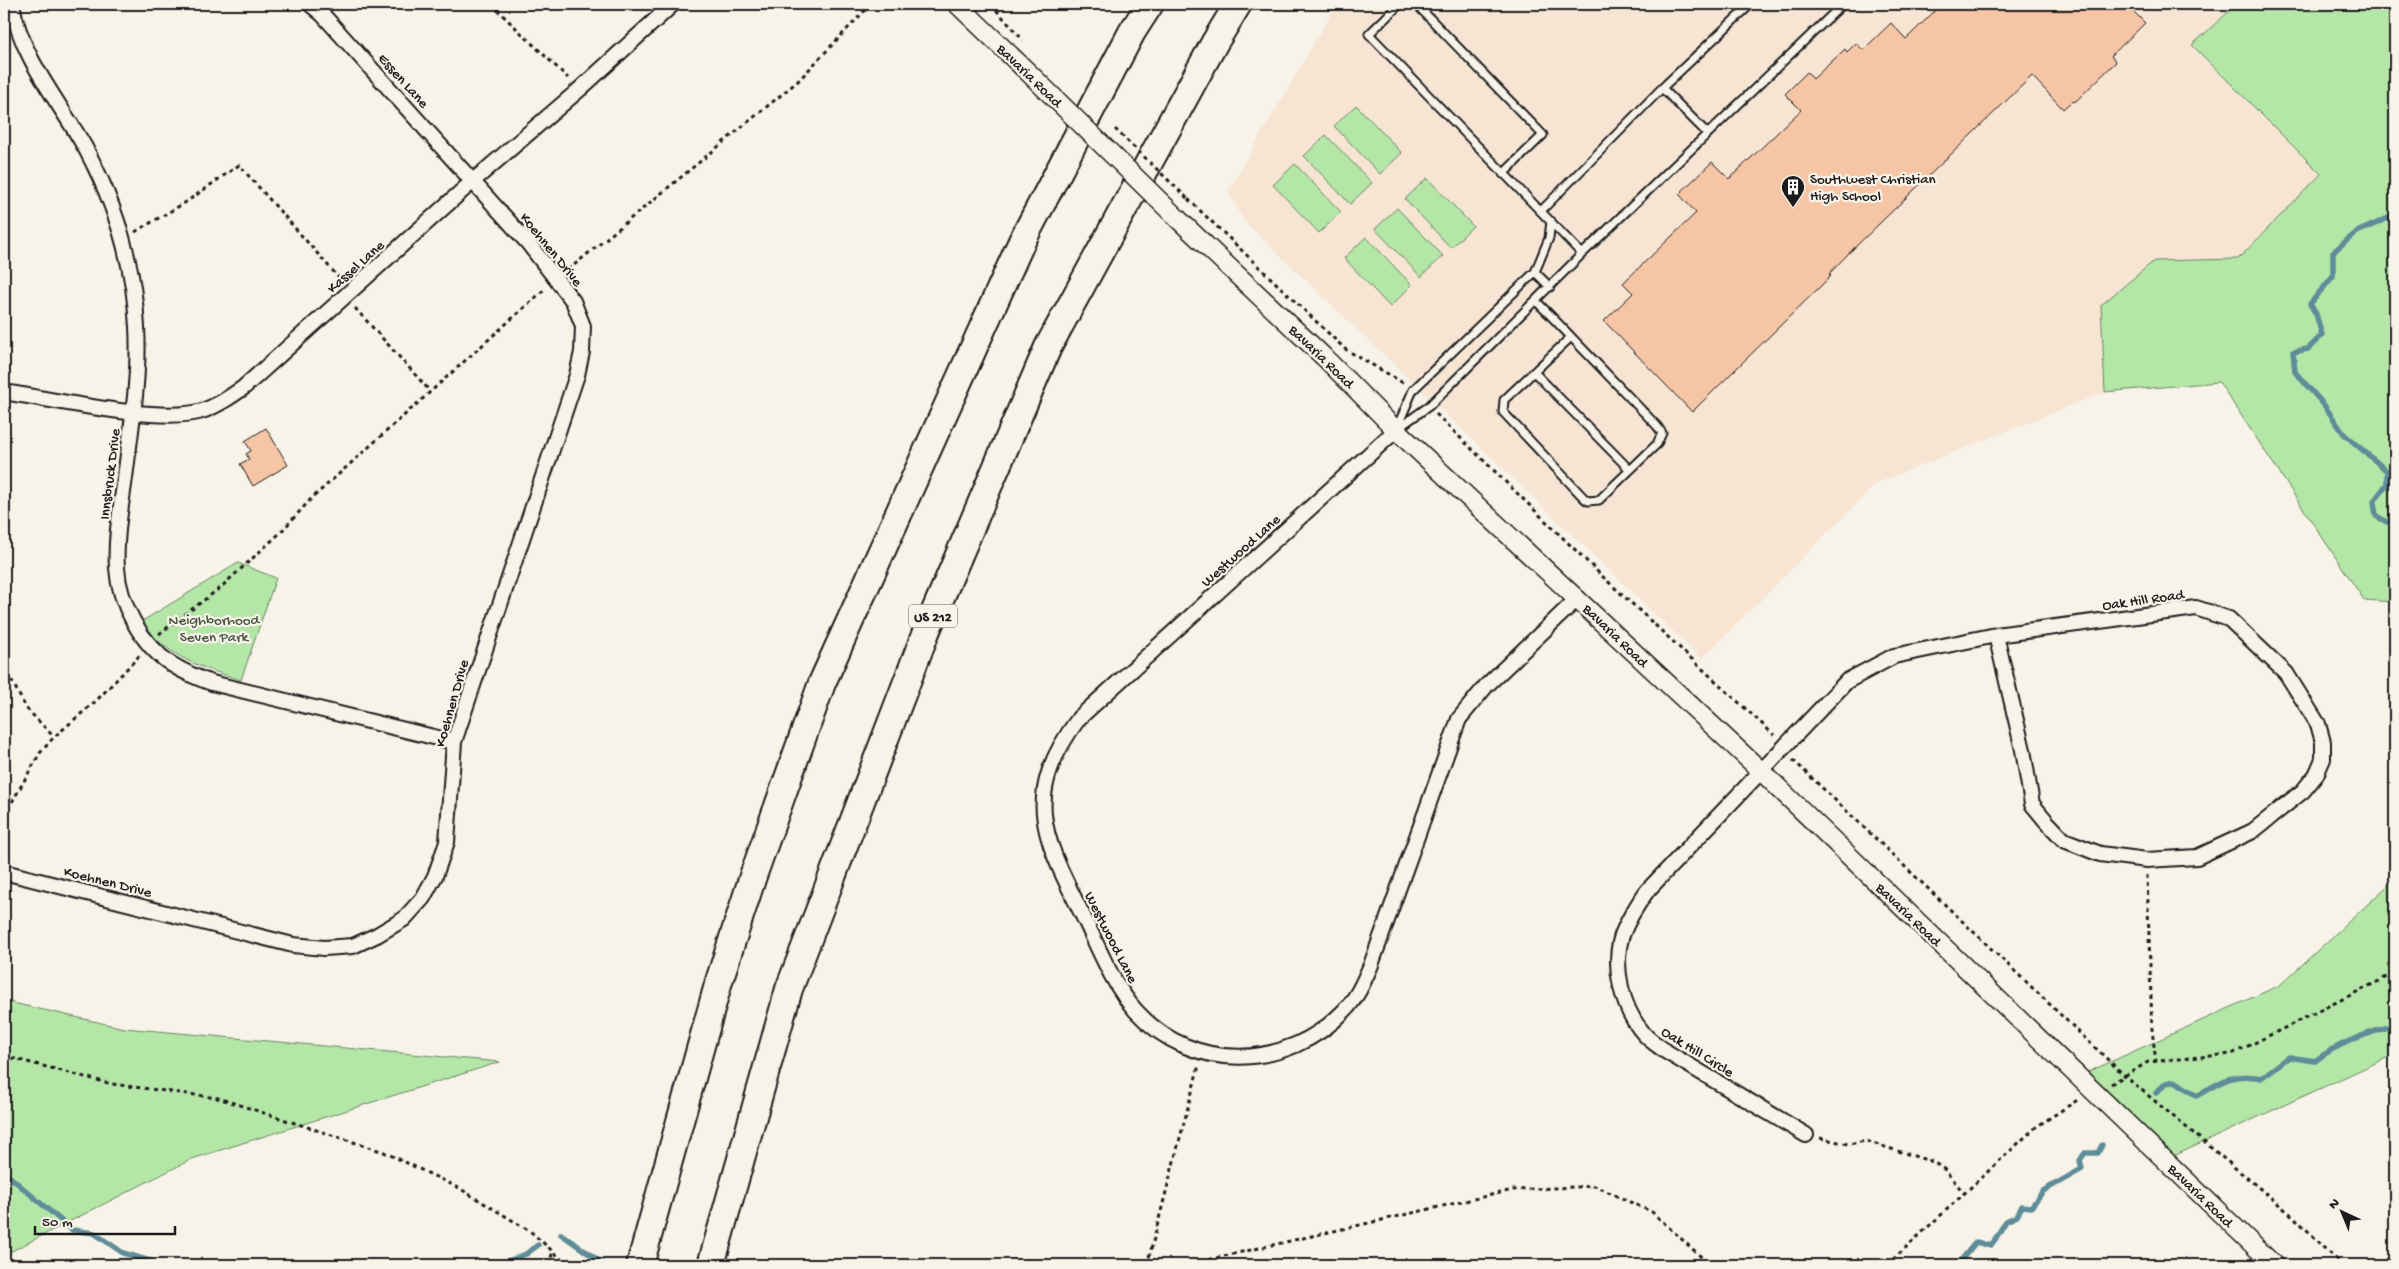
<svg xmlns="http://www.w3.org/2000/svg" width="2399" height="1269" font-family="'Gochi Hand',sans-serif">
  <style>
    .built { fill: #f7e5d4 }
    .green { fill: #b4e7a7; stroke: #688262 }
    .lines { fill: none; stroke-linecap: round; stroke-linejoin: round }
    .stream { stroke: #5f8c99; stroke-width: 5.5 }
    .building { fill: #f6c5a6; stroke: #1c1c1c }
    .service-casing { stroke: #1c1c1c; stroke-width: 11 }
    .minor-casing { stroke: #1c1c1c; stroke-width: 18 }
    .tertiary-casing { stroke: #1c1c1c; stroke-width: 21 }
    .motorway-casing { stroke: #1c1c1c; stroke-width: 30 }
    .path { stroke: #1c1c1c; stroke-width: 3; stroke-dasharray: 4 4; stroke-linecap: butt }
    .service { stroke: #f7f3e8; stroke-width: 7 }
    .minor { stroke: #f7f3e8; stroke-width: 14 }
    .tertiary { stroke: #f7f3e8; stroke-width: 18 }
    .motorway { stroke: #f7f3e8; stroke-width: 26 }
    .tertiary-bridge-casing { stroke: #1c1c1c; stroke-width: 21; stroke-linecap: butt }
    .path-bridge { stroke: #1c1c1c; stroke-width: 3; stroke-dasharray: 4 4; stroke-linecap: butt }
    .tertiary-bridge { stroke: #f7f3e8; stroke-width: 18 }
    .labels { text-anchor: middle; stroke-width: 4.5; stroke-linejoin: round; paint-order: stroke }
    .shield { fill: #f7f3e8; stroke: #5e5c59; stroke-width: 1 }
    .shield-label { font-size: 14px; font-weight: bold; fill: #1c1c1c }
    .street-label { font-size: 15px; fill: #1c1c1c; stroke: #f7f3e8 }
    .poi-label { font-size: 15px; fill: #1c1c1c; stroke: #f7f3e8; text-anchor: start }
    .park-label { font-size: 15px; fill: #4a5946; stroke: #f7f3e8 }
  </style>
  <rect width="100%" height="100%" fill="#f7f3e8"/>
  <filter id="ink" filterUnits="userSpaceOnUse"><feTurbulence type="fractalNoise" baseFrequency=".02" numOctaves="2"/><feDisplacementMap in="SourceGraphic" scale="10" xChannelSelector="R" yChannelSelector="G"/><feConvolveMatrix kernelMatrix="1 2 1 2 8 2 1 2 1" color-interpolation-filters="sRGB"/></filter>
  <g filter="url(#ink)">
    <!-- built -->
    <path class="built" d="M 1337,4 L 2237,4 L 2192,45 L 2321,174 L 2238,259 L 2154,261 L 2101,305 L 2105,392 L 1877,483 L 1702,659 L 1243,220 L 1228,191 Z"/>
    <!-- green -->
    <path class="green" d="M 2237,4 L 2395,4 L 2395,602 L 2364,600 L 2219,382 L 2105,392 L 2101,305 L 2154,261 L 2238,259 L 2321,174 L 2192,45 Z
      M 1356,105 L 1402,153 L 1380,174 L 1334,126 Z
      M 1326,135 L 1372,183 L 1350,204 L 1304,156 Z
      M 1295,164 L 1341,212 L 1319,233 L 1273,185 Z
      M 1427,178 L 1473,226 L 1451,248 L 1405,199 Z
      M 1397,208 L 1443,256 L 1421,277 L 1375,229 Z
      M 1366,237 L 1412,285 L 1390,307 L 1344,258 Z
      M 238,563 L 276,578 L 241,680 C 193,665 175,659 139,623 Z
      M 2395,879 L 2395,1054 L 2165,1160 L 2077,1077 L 2280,985 Z
      M 4,1001 L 124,1028 L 500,1062 L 192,1159 L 4,1255 Z"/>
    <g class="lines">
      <!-- stream -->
      <path class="stream" d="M 2395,215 L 2357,232 L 2333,252 L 2333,276 L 2310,304 L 2316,314 L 2322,335 L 2308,349 L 2293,352 L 2295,372 L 2324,405 L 2344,434 L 2387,471 L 2387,484 L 2374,501 L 2376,516 L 2387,522 L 2395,521
        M 2156,1093 L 2166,1083 L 2175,1081 L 2197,1096 C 2220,1082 2233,1072 2261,1078 L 2289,1057 L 2315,1061 C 2338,1043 2368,1033 2395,1025
        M 4,1176 L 10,1177 L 72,1230 L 94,1233 L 123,1253 L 150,1261 L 156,1265
        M 561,1234 L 605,1265
        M 499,1265 L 526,1254 L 538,1245
        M 1957,1265 L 1976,1242 L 1991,1246 L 2006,1221 L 2017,1216 L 2022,1206 L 2031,1207 L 2043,1191 L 2082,1169 L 2080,1160 L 2085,1153 L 2098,1153 L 2102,1145"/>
    </g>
    <!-- building -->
    <path class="building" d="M 1942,4 L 2126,4 L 2145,23 L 2111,56 L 2116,62 L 2076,101 L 2071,102 L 2063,109 L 2032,76 L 1848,254 L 1829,274 L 1831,276 L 1692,412 L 1604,321 L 1633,293 L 1623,283 L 1696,213 L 1679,194 L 1712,162 L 1729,179 L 1801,110 L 1785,94 L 1807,72 L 1813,79 L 1845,49 L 1847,52 L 1856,43 L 1863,50 L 1891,23 L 1906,39 Z
      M 266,428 L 288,465 L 253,486 L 240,464 L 249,459 L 246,454 L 251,451 L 245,441 Z"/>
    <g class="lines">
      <!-- service casing -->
      <g class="service-casing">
        <path id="service" d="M 1400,4 L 1369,34 L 1582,254
          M 1416,4 L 1543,135 L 1503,174
          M 1662,88 L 1707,133
          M 1541,211 L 1662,88 L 1751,4
          M 1535,272 L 1550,287
          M 1536,301 L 1551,316 L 1657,426 L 1662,433 L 1657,444 L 1599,500 L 1588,501 L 1584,498 L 1503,412 L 1504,400 L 1571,337
          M 1534,372 L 1630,470
          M 1397,429 L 1429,406 L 1582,254 L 1843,4
          M 1396,430 L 1413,390 L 1535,272 L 1549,238 L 1551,221"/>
      </g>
      <!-- minor casing -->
      <g class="minor-casing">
        <path id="minor" d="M 12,4 C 21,59 61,103 87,151 C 116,206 134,265 137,327 C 140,377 131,428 125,478 C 121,507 115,538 117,568 C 119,603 141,644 171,664 C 184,672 197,678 212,683 L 454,742
          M 4,392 C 50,399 161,424 202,411 C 217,406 230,397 243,388 L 473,181 L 580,89 L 673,4
          M 1396,430 L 1079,718 C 1019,799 1045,839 1085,920 C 1100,951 1113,985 1136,1011 C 1193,1074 1288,1070 1344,1011 C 1357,998 1364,981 1371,965 L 1459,719 L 1486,686 L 1578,598
          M 2196,608 L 2229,619 L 2286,673 L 2318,724 L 2323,742 L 2323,759 L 2316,775 L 2303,791 L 2253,831 L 2197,857 L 2147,860 L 2100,854 L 2064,840 L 2046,821 L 2032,804 L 2023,750 L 1996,635 Z
          M 4,872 L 293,945 L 324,948 L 353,946 L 377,935 L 404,919 L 423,898 L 435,876 L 447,842 L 454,742 L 577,375 L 582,352 L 583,326 L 573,301 L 528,243 L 323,15 L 310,4
          M 1806,1135 L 1665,1051 C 1659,1046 1650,1041 1644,1034 C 1622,1009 1612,967 1622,935 C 1628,919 1637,905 1647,891 L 1847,681 L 1894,656 L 1996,635"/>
      </g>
      <!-- tertiary casing -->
      <g class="tertiary-casing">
        <path id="tertiary" d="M 957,4 L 1032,76
          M 1178,219 L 1324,357 L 1396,430 L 1761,771 L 2274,1265"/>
      </g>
      <!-- motorway casing -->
      <g class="motorway-casing">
        <path id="motorway" d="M 640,1265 L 719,981 L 753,876 L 822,683 L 1022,241 L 1132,32 L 1150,4
          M 711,1265 L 789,989 L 926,632 L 1048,347 L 1215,42 L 1238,4"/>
      </g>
      <!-- path -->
      <path class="path" d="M 491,4 L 568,78
        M 991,4 L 1023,40
        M 1188,199 L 1345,349 L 1405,384
        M 135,232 L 186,202 L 239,165 L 341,280
        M 568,270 L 798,81 L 871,4
        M 355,308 L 430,391
        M 4,309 L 4,365
        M 1436,414 L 1602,576 L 1774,735
        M 159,634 L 220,588 L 279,534 L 311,499 L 546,288
        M 4,666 L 26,708 L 54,737
        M 1793,760 L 2126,1077 L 2294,1217 L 2342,1265
        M 4,816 L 40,753 L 54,737 L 96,701 L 140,655
        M 2147,875 L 2152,1029 L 2156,1062
        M 4,1056 L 112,1084 L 218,1098 L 384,1152 L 459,1188 L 530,1231 L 568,1265
        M 2111,1084 L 2148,1062 L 2232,1054 L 2395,973
        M 1820,1138 L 1848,1144 L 1866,1141 L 1933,1162 L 1944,1169 L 1964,1193
        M 548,1265 L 553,1252
        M 1147,1265 L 1199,1065
        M 1185,1265 L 1513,1190 L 1595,1186 L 1652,1212 L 1710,1265
        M 1887,1265 L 2036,1127 L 2079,1099"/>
      <!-- service -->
      <use href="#service" class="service"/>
      <!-- minor -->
      <use href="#minor" class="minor"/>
      <!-- tertiary -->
      <use href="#tertiary" class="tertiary"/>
      <!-- motorway -->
      <use href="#motorway" class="motorway"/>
      <!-- tertiary-bridge casing -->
      <g class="tertiary-bridge-casing">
        <path id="tertiary-bridge" d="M 1032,76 L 1178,219"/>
      </g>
      <!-- path-bridge -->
      <path class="path-bridge" d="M 1115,129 L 1188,199"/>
      <!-- tertiary-bridge -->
      <use href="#tertiary-bridge" class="tertiary-bridge"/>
    </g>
  </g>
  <!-- icons -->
  <defs>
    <g id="building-pin" transform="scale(1.25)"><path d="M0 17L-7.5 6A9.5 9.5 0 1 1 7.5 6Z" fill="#1c1c1c" stroke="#f7f3e8"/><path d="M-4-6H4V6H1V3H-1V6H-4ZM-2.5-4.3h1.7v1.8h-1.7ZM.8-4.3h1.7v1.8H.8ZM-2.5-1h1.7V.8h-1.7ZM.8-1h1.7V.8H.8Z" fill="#fff"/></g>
  </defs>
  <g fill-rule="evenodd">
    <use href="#building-pin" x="1793" y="187"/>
  </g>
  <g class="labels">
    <!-- shield labels -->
    <rect class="shield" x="909" y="604.5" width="48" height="23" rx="4"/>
    <g class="shield-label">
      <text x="933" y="621">US 212</text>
    </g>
    <!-- street labels -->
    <g class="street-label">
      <text transform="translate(1030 75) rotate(44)" y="5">Bavaria Road</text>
      <text transform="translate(404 80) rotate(48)" y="5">Essen Lane</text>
      <text transform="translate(552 249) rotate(51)" y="5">Koehnen Drive</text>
      <text transform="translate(355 266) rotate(-42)" y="5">Kassel Lane</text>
      <text transform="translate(1322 356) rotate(44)" y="5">Bavaria Road</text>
      <text transform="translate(109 474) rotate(-83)" y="5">Innsbruck Drive</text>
      <text transform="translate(1240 550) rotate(-42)" y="5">Westwood Lane</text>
      <text transform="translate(2143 599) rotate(-8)" y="5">Oak Hill Road</text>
      <text transform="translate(1616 635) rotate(44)" y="5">Bavaria Road</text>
      <text transform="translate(451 703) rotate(-74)" y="5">Koehnen Drive</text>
      <text transform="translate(108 881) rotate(14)" y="5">Koehnen Drive</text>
      <text transform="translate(1909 914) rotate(44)" y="5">Bavaria Road</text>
      <text transform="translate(1112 937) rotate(63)" y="5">Westwood Lane</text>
      <text transform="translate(1698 1051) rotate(32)" y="5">Oak Hill Circle</text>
      <text transform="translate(2201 1195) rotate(44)" y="5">Bavaria Road</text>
    </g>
    <!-- poi labels -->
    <g class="poi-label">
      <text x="1810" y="183">Southwest Christian<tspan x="1810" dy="17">High School</tspan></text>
    </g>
    <!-- park labels -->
    <g class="park-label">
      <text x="214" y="624">Neighborhood<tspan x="214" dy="17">Seven Park</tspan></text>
    </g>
  </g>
  <!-- margin -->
  <rect width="2399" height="1269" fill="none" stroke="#f7f3e8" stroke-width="20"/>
  <rect x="10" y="10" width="2379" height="1249" fill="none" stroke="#1c1c1c" stroke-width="2" filter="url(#ink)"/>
  <!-- north arrow -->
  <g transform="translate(2342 1212) rotate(316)" stroke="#f7f3e8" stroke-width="4" paint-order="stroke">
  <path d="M0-4L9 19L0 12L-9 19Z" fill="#1c1c1c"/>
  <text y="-8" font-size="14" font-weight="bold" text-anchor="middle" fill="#1c1c1c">N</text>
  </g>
  <!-- scale -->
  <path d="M35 1226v8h140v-8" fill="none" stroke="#1c1c1c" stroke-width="2.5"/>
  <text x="42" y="1226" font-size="15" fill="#1c1c1c" stroke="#f7f3e8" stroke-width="4" paint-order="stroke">50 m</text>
</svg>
